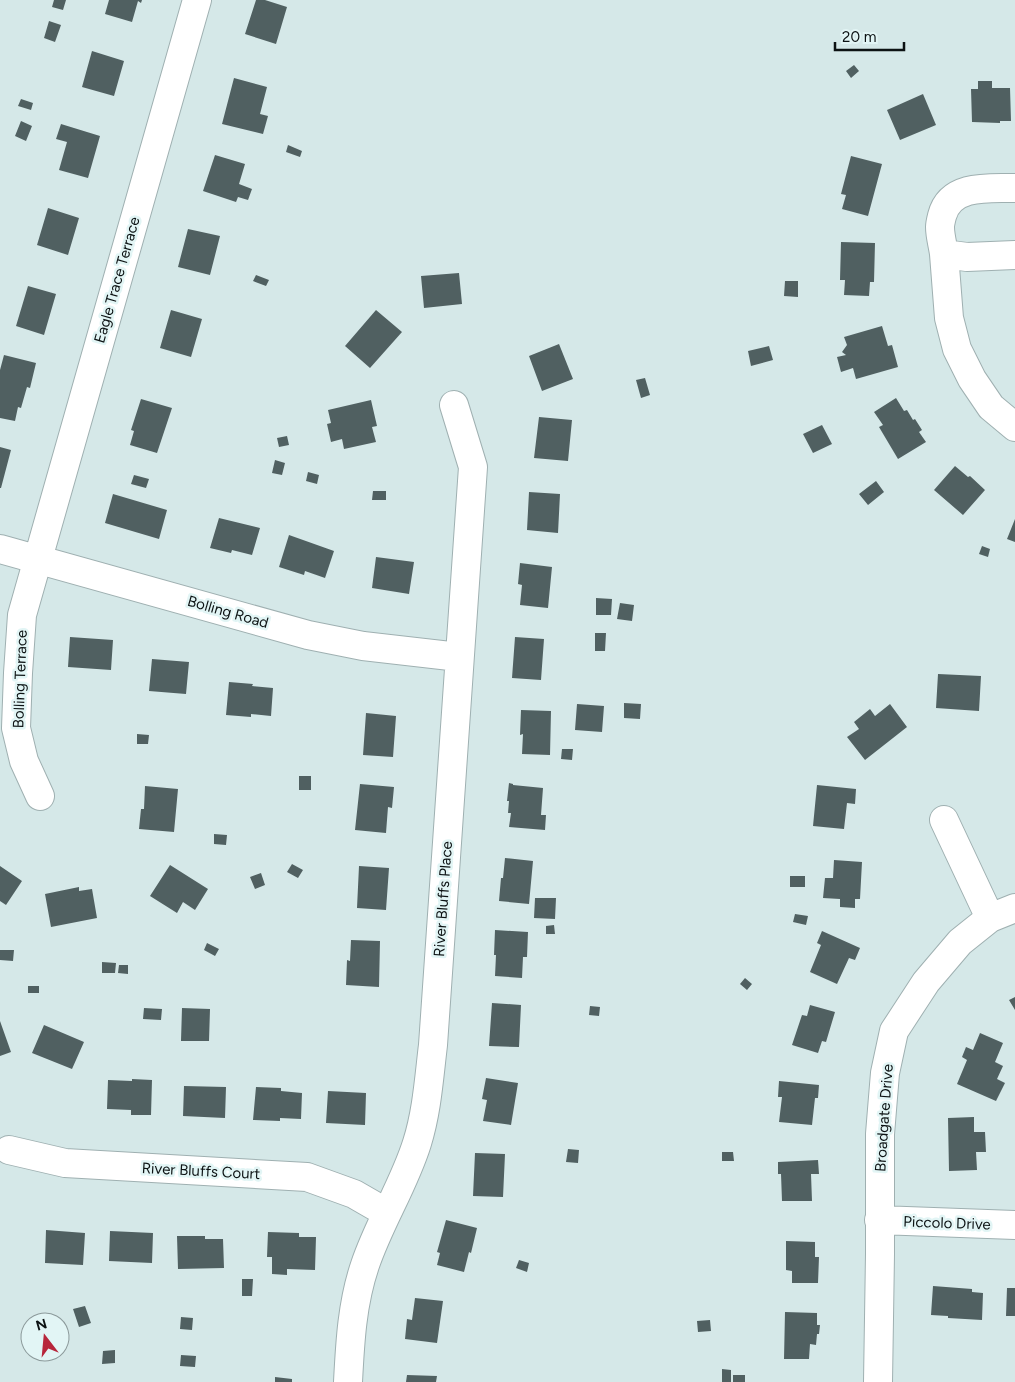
<svg xmlns="http://www.w3.org/2000/svg" width="1015" height="1382" font-family="Figtree,sans-serif">
  <style>
    .building { fill: #506061 }
    .lines { fill: none; stroke-linecap: round; stroke-linejoin: round }
    .minor-casing { stroke: #9fb0b1; stroke-width: 30 }
    .minor { stroke: #fff; stroke-width: 28 }
    .labels { text-anchor: middle; stroke-width: 5; stroke-linejoin: round; paint-order: stroke }
    .street-label { font-size: 15px; fill: #0c1213; stroke: #e2f5f5 }
  </style>
  <rect width="100%" height="100%" fill="#d5e8e8"/>
  <!-- building -->
  <path class="building" d="M 54,0 L 66,0 L 63,10 L 52,7 Z
    M 109,0 L 142,0 L 141,3 L 138,1 L 132,22 L 105,14 Z
    M 256,0 L 265,0 L 287,7 L 276,44 L 245,34 Z
    M 49,21 L 61,25 L 55,42 L 44,38 Z
    M 92,51 L 124,61 L 114,96 L 82,87 Z
    M 854,65 L 859,71 L 851,78 L 846,71 Z
    M 234,78 L 267,87 L 260,114 L 268,116 L 263,134 L 222,124 Z
    M 978,81 L 992,81 L 992,88 L 1010,88 L 1011,121 L 1000,121 L 1000,123 L 972,122 L 971,89 L 978,89 Z
    M 923,94 L 936,125 L 900,140 L 887,110 Z
    M 21,99 L 33,103 L 31,110 L 18,106 Z
    M 21,121 L 32,126 L 26,141 L 15,136 Z
    M 61,124 L 100,136 L 88,178 L 59,170 L 67,142 L 56,139 Z
    M 288,145 L 302,151 L 300,157 L 286,152 Z
    M 215,155 L 245,164 L 239,184 L 252,189 L 248,200 L 238,197 L 236,202 L 203,191 Z
    M 851,156 L 882,164 L 868,216 L 842,209 L 846,195 L 841,194 Z
    M 48,208 L 79,218 L 68,255 L 37,245 Z
    M 188,229 L 220,236 L 210,275 L 178,267 Z
    M 841,242 L 875,243 L 874,282 L 870,282 L 869,296 L 844,295 L 845,280 L 840,280 Z
    M 459,273 L 462,304 L 424,308 L 421,276 Z
    M 256,275 L 269,280 L 266,286 L 253,281 Z
    M 785,281 L 798,281 L 798,297 L 784,296 Z
    M 28,286 L 56,294 L 44,335 L 16,326 Z
    M 171,310 L 202,319 L 191,357 L 160,348 Z
    M 376,310 L 402,332 L 370,368 L 345,346 Z
    M 882,326 L 888,346 L 892,345 L 898,367 L 856,379 L 853,368 L 841,372 L 837,357 L 846,355 L 842,352 L 847,345 L 844,337 Z
    M 559,344 L 573,379 L 542,391 L 529,356 Z
    M 769,346 L 773,360 L 751,366 L 748,351 Z
    M 4,355 L 36,363 L 30,388 L 27,387 L 21,408 L 18,407 L 15,421 L 0,418 L 0,370 Z
    M 645,378 L 650,395 L 641,398 L 636,380 Z
    M 896,398 L 904,411 L 907,410 L 913,420 L 915,419 L 922,430 L 919,432 L 926,442 L 898,459 L 879,427 L 883,425 L 874,412 Z
    M 141,399 L 172,408 L 157,453 L 130,445 L 134,431 L 131,430 Z
    M 371,400 L 377,426 L 372,427 L 376,442 L 344,449 L 342,439 L 331,442 L 327,424 L 331,423 L 328,410 Z
    M 539,417 L 572,420 L 568,461 L 534,458 Z
    M 822,425 L 832,444 L 813,453 L 803,434 Z
    M 287,436 L 289,445 L 279,447 L 277,438 Z
    M 0,447 L 11,450 L 1,488 L 0,488 Z
    M 275,460 L 285,463 L 282,475 L 272,473 Z
    M 955,466 L 968,477 L 970,476 L 985,490 L 963,515 L 934,490 Z
    M 308,472 L 319,475 L 317,484 L 306,481 Z
    M 134,475 L 149,479 L 146,488 L 131,484 Z
    M 876,481 L 884,492 L 868,505 L 859,494 Z
    M 373,491 L 386,491 L 386,500 L 372,500 Z
    M 529,492 L 560,494 L 558,533 L 527,530 Z
    M 113,494 L 167,510 L 159,539 L 105,523 Z
    M 219,518 L 260,528 L 252,555 L 232,550 L 231,553 L 210,548 Z
    M 1015,519 L 1015,542 L 1007,539 Z
    M 289,535 L 334,551 L 325,578 L 305,571 L 304,575 L 279,567 Z
    M 982,546 L 990,549 L 988,557 L 979,554 Z
    M 376,557 L 414,562 L 409,594 L 372,588 Z
    M 520,563 L 552,567 L 548,608 L 520,605 L 522,585 L 518,584 Z
    M 596,598 L 612,599 L 611,615 L 596,615 Z
    M 620,603 L 634,605 L 632,621 L 617,619 Z
    M 595,633 L 606,633 L 605,651 L 595,651 Z
    M 70,637 L 113,640 L 111,670 L 68,667 Z
    M 515,637 L 544,639 L 541,680 L 512,678 Z
    M 152,659 L 189,662 L 186,694 L 149,691 Z
    M 938,674 L 981,676 L 979,711 L 936,708 Z
    M 229,682 L 253,684 L 252,686 L 273,688 L 271,716 L 251,714 L 251,717 L 226,715 Z
    M 624,703 L 641,704 L 640,719 L 624,718 Z
    M 577,704 L 604,706 L 602,732 L 575,730 Z
    M 890,704 L 907,727 L 865,760 L 847,737 L 859,729 L 854,722 L 870,709 L 875,716 Z
    M 521,710 L 551,711 L 550,755 L 522,754 L 523,734 L 520,735 Z
    M 366,713 L 396,716 L 393,757 L 363,755 Z
    M 137,734 L 149,735 L 148,744 L 137,744 Z
    M 562,749 L 573,749 L 572,760 L 561,759 Z
    M 299,776 L 311,776 L 311,790 L 299,790 Z
    M 509,783 L 513,784 L 513,785 L 543,788 L 541,815 L 546,815 L 545,830 L 509,827 L 511,813 L 508,813 L 509,801 L 507,801 Z
    M 360,784 L 394,787 L 392,808 L 388,807 L 386,833 L 355,830 Z
    M 817,785 L 856,789 L 855,804 L 847,803 L 844,829 L 813,826 Z
    M 145,786 L 178,789 L 174,832 L 139,829 L 141,809 L 144,809 Z
    M 214,834 L 227,835 L 226,845 L 214,844 Z
    M 505,858 L 533,861 L 529,904 L 499,901 L 501,878 L 503,878 Z
    M 834,860 L 862,862 L 860,899 L 855,899 L 855,908 L 840,907 L 840,899 L 823,898 L 825,878 L 833,878 Z
    M 292,864 L 303,870 L 298,878 L 287,872 Z
    M 170,865 L 208,889 L 195,910 L 183,902 L 177,913 L 150,896 Z
    M 0,866 L 22,881 L 6,905 L 0,901 Z
    M 359,866 L 389,868 L 386,910 L 357,908 Z
    M 261,873 L 265,885 L 255,889 L 250,877 Z
    M 790,876 L 805,876 L 805,887 L 790,887 Z
    M 79,887 L 79,891 L 92,889 L 97,918 L 51,927 L 45,894 Z
    M 535,898 L 556,898 L 555,919 L 534,918 Z
    M 795,914 L 808,916 L 806,925 L 793,922 Z
    M 554,925 L 555,934 L 546,934 L 546,926 Z
    M 495,930 L 528,932 L 527,957 L 523,957 L 522,978 L 495,976 L 496,955 L 494,955 Z
    M 822,931 L 860,948 L 855,960 L 849,958 L 837,984 L 810,972 L 821,945 L 817,943 Z
    M 351,940 L 380,941 L 379,987 L 346,985 L 347,960 L 350,961 Z
    M 207,943 L 219,949 L 215,956 L 204,950 Z
    M 0,950 L 14,950 L 13,961 L 0,960 Z
    M 102,962 L 116,963 L 115,973 L 102,973 Z
    M 119,965 L 128,965 L 128,974 L 118,973 Z
    M 745,978 L 752,984 L 747,990 L 740,984 Z
    M 28,986 L 39,986 L 39,993 L 28,993 Z
    M 1015,997 L 1015,1010 L 1009,1000 Z
    M 492,1003 L 521,1005 L 519,1047 L 489,1046 Z
    M 810,1005 L 835,1012 L 826,1042 L 822,1041 L 818,1053 L 792,1045 L 802,1015 L 807,1016 Z
    M 590,1006 L 600,1007 L 599,1016 L 589,1015 Z
    M 144,1008 L 162,1009 L 161,1020 L 143,1019 Z
    M 182,1008 L 210,1009 L 209,1041 L 181,1041 Z
    M 0,1021 L 11,1052 L 0,1056 Z
    M 44,1025 L 84,1042 L 72,1069 L 32,1053 Z
    M 980,1033 L 1003,1043 L 995,1062 L 1003,1066 L 997,1079 L 1005,1083 L 996,1101 L 957,1084 L 967,1060 L 962,1057 L 966,1047 L 973,1050 Z
    M 486,1078 L 518,1083 L 511,1125 L 483,1121 L 487,1100 L 482,1099 Z
    M 132,1079 L 152,1080 L 151,1115 L 131,1115 L 131,1110 L 107,1109 L 108,1080 L 132,1081 Z
    M 779,1081 L 819,1085 L 818,1098 L 815,1098 L 812,1125 L 779,1122 L 782,1097 L 778,1097 Z
    M 184,1086 L 226,1087 L 225,1118 L 183,1116 Z
    M 256,1087 L 281,1088 L 281,1091 L 302,1093 L 301,1119 L 280,1118 L 280,1121 L 253,1120 Z
    M 328,1091 L 366,1093 L 365,1125 L 326,1123 Z
    M 974,1117 L 974,1132 L 985,1132 L 986,1152 L 976,1152 L 977,1170 L 949,1171 L 948,1118 Z
    M 568,1149 L 579,1150 L 578,1163 L 566,1162 Z
    M 722,1152 L 733,1152 L 734,1161 L 722,1161 Z
    M 475,1153 L 505,1154 L 503,1197 L 473,1196 Z
    M 818,1160 L 819,1174 L 811,1174 L 812,1201 L 782,1201 L 781,1174 L 778,1174 L 778,1162 Z
    M 446,1220 L 477,1228 L 471,1253 L 469,1252 L 464,1272 L 437,1265 L 440,1253 L 437,1252 Z
    M 46,1230 L 85,1233 L 83,1265 L 45,1263 Z
    M 110,1231 L 153,1233 L 152,1263 L 109,1261 Z
    M 268,1232 L 299,1233 L 299,1237 L 316,1237 L 315,1270 L 287,1269 L 287,1275 L 272,1274 L 272,1257 L 267,1257 Z
    M 177,1236 L 205,1236 L 205,1239 L 223,1239 L 224,1268 L 178,1269 Z
    M 786,1241 L 815,1242 L 815,1257 L 819,1257 L 818,1283 L 792,1283 L 792,1271 L 786,1270 Z
    M 519,1260 L 529,1263 L 527,1272 L 516,1268 Z
    M 242,1279 L 253,1279 L 252,1296 L 242,1296 Z
    M 933,1286 L 972,1289 L 972,1292 L 983,1293 L 982,1320 L 948,1318 L 948,1316 L 931,1315 Z
    M 1007,1288 L 1015,1288 L 1015,1316 L 1006,1316 Z
    M 415,1298 L 443,1301 L 437,1343 L 405,1339 L 407,1319 L 412,1320 Z
    M 85,1306 L 91,1323 L 79,1327 L 73,1309 Z
    M 785,1312 L 817,1313 L 817,1325 L 820,1325 L 819,1334 L 817,1334 L 816,1345 L 810,1344 L 809,1359 L 784,1359 Z
    M 181,1317 L 193,1318 L 192,1330 L 180,1329 Z
    M 710,1320 L 711,1331 L 698,1332 L 697,1321 Z
    M 115,1350 L 115,1363 L 102,1364 L 103,1351 Z
    M 181,1355 L 196,1356 L 195,1367 L 180,1366 Z
    M 722,1369 L 731,1370 L 731,1382 L 722,1382 Z
    M 407,1375 L 437,1376 L 436,1382 L 406,1382 Z
    M 733,1375 L 745,1375 L 745,1382 L 733,1382 Z
    M 275,1377 L 292,1379 L 292,1382 L 275,1382 Z"/>
  <g class="lines">
    <!-- minor casing -->
    <g class="minor-casing">
      <path id="minor" d="M 1015,188 C 989,188 950,184 942,216 C 941,220 940,224 940,227 C 940,236 943,246 944,254 L 967,257 L 1015,255
        M 944,254 L 949,318 L 957,349 L 972,379 L 991,407 L 1015,427
        M 0,549 L 308,635 L 363,646 L 459,657
        M 40,796 L 24,761 L 16,728 L 18,673 L 22,615 L 197,0
        M 944,820 L 990,918
        M 9,1150 L 65,1163 L 307,1177 L 354,1194 L 387,1213
        M 879,1220 L 1015,1225
        M 348,1382 C 350,1343 352,1303 365,1265 C 379,1223 404,1185 417,1143 C 427,1111 429,1078 433,1045 L 473,467 L 454,405
        M 878,1382 L 880,1254 L 880,1134 L 885,1073 L 894,1031 L 926,982 L 960,942 L 990,918 L 1015,908"/>
    </g>
    <!-- minor -->
    <use href="#minor" class="minor"/>
  </g>
  <g class="labels">
    <!-- street labels -->
    <g class="street-label">
      <text transform="translate(117 280) rotate(-74)" y="5">Eagle Trace Terrace</text>
      <text transform="translate(228 612) rotate(16)" y="5">Bolling Road</text>
      <text transform="translate(20 679) rotate(-88)" y="5">Bolling Terrace</text>
      <text transform="translate(443 899) rotate(-86)" y="5">River Bluffs Place</text>
      <text transform="translate(884 1118) rotate(-86)" y="5">Broadgate Drive</text>
      <text transform="translate(201 1171) rotate(3)" y="5">River Bluffs Court</text>
      <text transform="translate(947 1223) rotate(2)" y="5">Piccolo Drive</text>
    </g>
  </g>
  <!-- north arrow -->
  <g transform="translate(45 1337) rotate(344)"><circle r="24" fill="#e2f5f5" stroke="#8c9a9b"/>
  <path d="M0-4L9 19L0 12L-9 19Z" fill="#b7263b"/>
  <text y="-8" font-size="14" font-weight="bold" text-anchor="middle" fill="#0c1213">N</text>
  </g>
  <!-- scale -->
  <path d="M835 42v8h69v-8" fill="none" stroke="#0c1213" stroke-width="2.5"/>
  <text x="842" y="42" font-size="15" fill="#0c1213" stroke="#e2f5f5" stroke-width="4" paint-order="stroke">20 m</text>
</svg>
